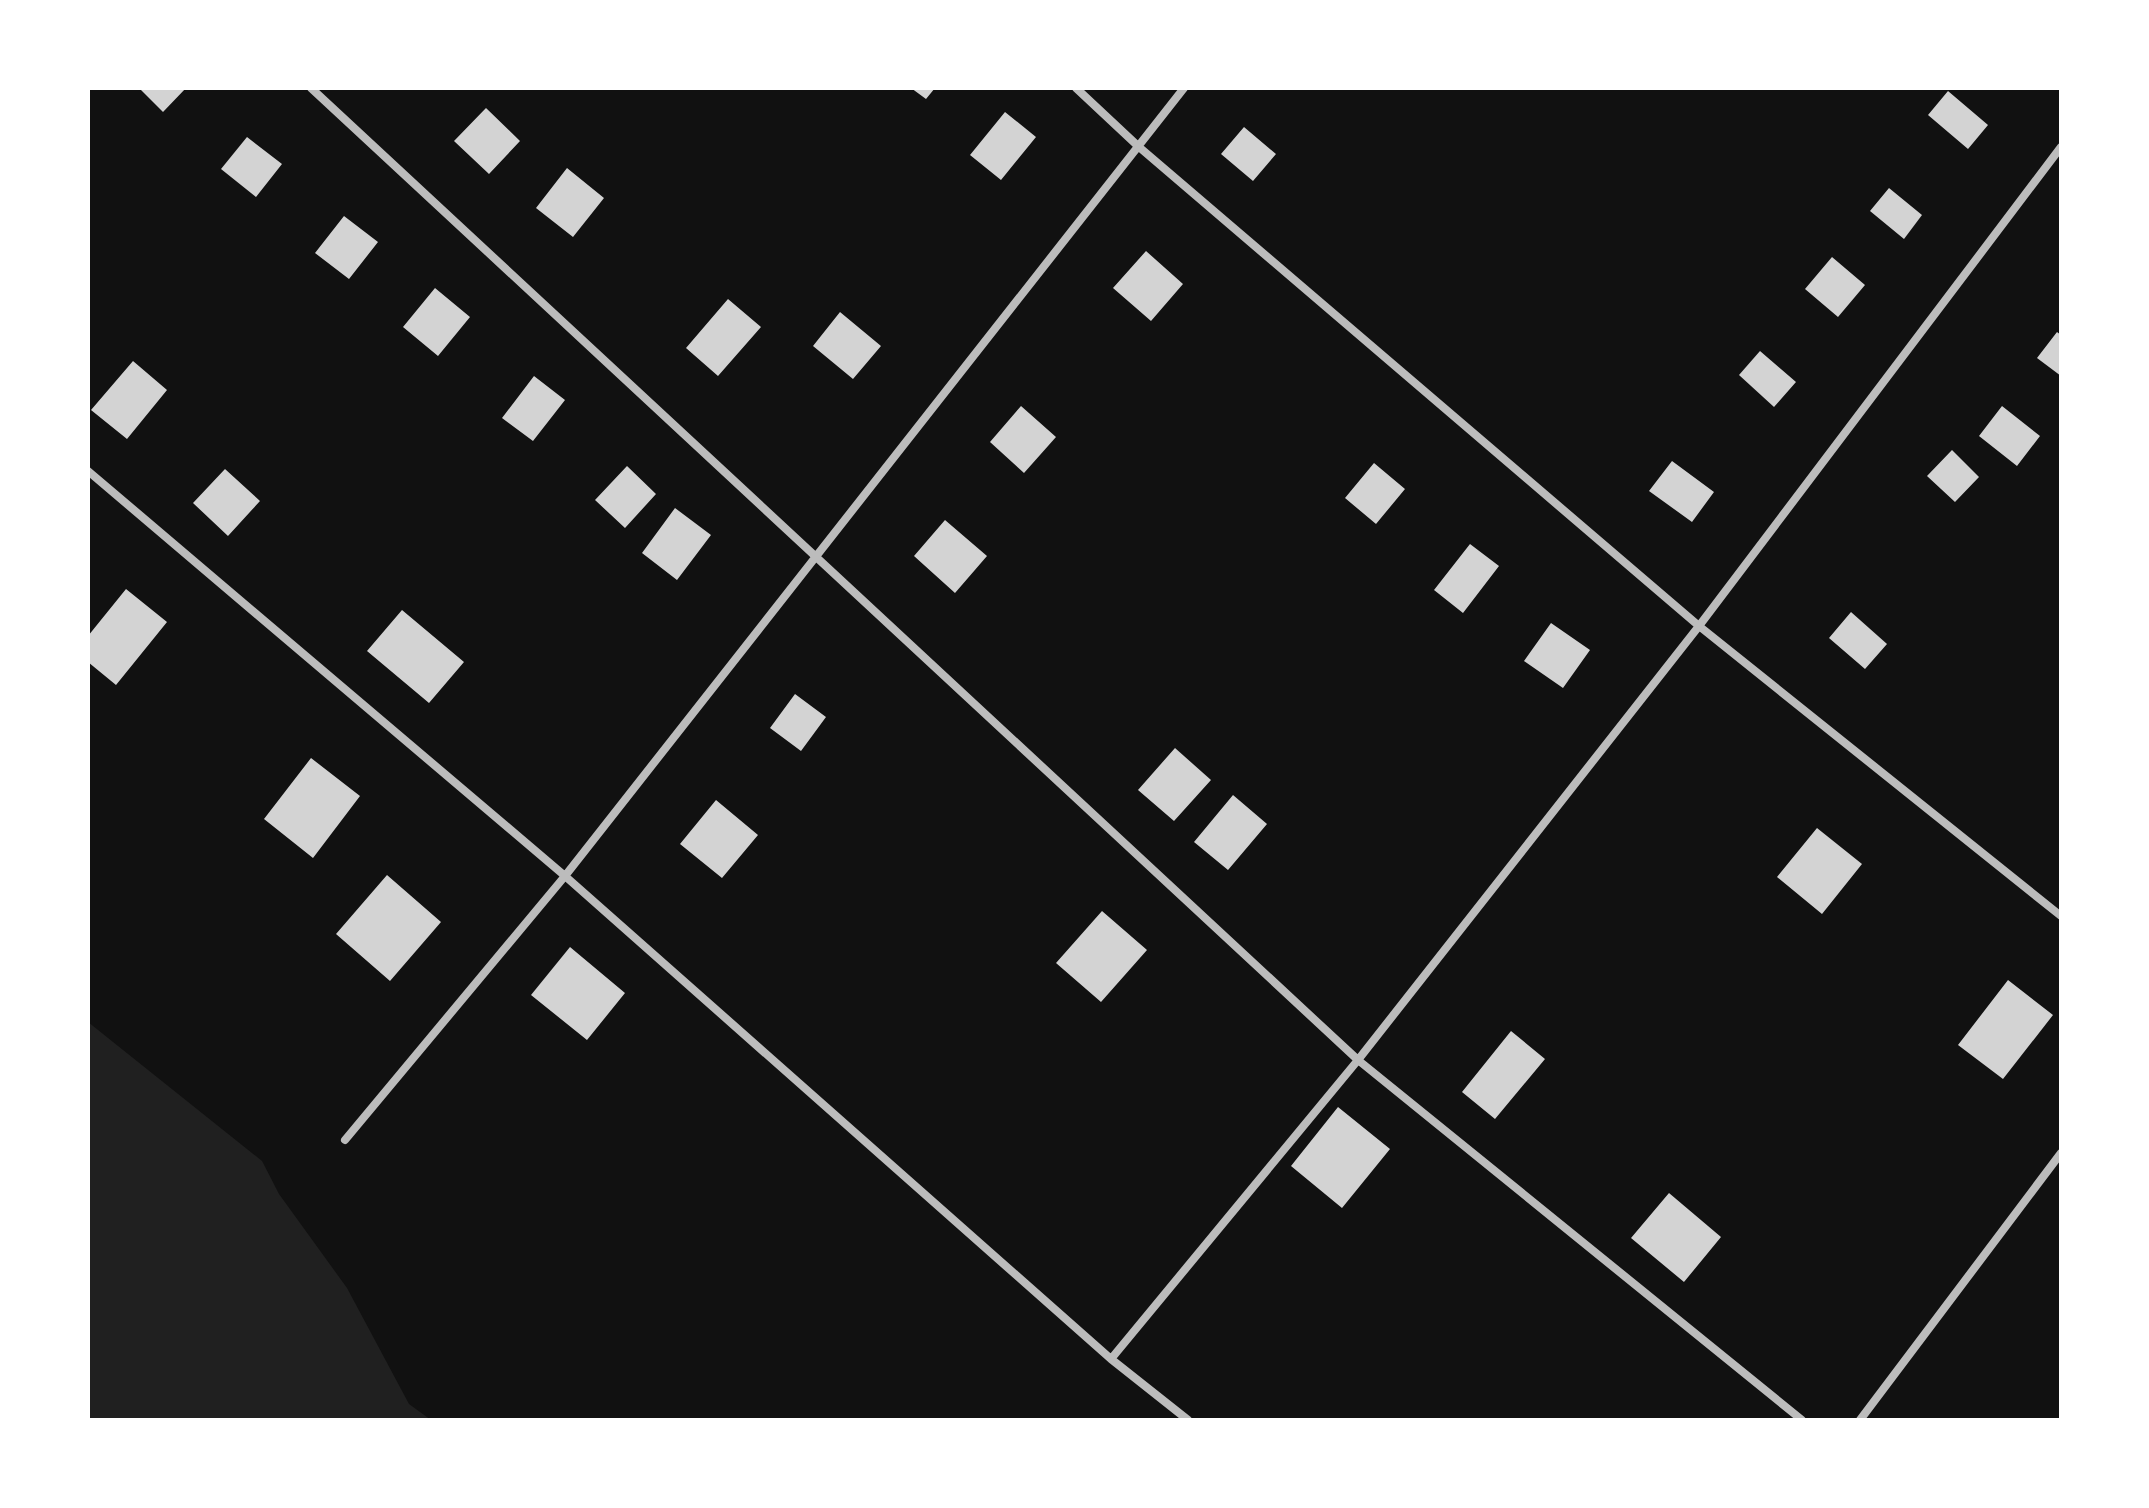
<svg xmlns="http://www.w3.org/2000/svg" width="2149" height="1508" font-family="'IBM Plex Serif',serif">
  <style>
    .green { fill: #202020 }
    .building { fill: #d3d3d3 }
    .lines { fill: none; stroke-linecap: round; stroke-linejoin: round }
    .minor { stroke: #bcbcbc; stroke-width: 8 }
  </style>
  <rect width="100%" height="100%" fill="#111"/>
  <!-- green -->
  <path class="green" d="M 88,1022 L 262,1161 L 279,1194 L 347,1288 L 409,1404 L 431,1420 L 88,1420 Z"/>
  <!-- building -->
  <path class="building" d="M 139,88 L 186,88 L 163,112 Z
    M 911,88 L 935,88 L 926,99 Z
    M 1948,91 L 1988,125 L 1968,149 L 1928,115 Z
    M 486,108 L 520,141 L 489,174 L 454,141 Z
    M 1005,112 L 1036,137 L 1001,180 L 970,155 Z
    M 1244,127 L 1276,154 L 1253,181 L 1221,154 Z
    M 247,137 L 282,164 L 256,197 L 221,169 Z
    M 567,168 L 604,198 L 573,237 L 536,208 Z
    M 1889,188 L 1922,215 L 1904,239 L 1870,211 Z
    M 344,216 L 378,242 L 349,279 L 315,253 Z
    M 1146,251 L 1183,284 L 1151,321 L 1113,288 Z
    M 1832,257 L 1865,285 L 1838,317 L 1805,289 Z
    M 435,288 L 470,317 L 438,356 L 403,327 Z
    M 728,299 L 761,327 L 718,376 L 686,348 Z
    M 840,312 L 881,346 L 853,379 L 813,346 Z
    M 2057,332 L 2061,335 L 2061,376 L 2037,358 Z
    M 1760,351 L 1796,382 L 1774,407 L 1739,375 Z
    M 133,361 L 167,390 L 127,439 L 91,410 Z
    M 534,376 L 565,400 L 533,441 L 502,418 Z
    M 1021,406 L 1056,437 L 1024,473 L 990,442 Z
    M 2002,406 L 2040,436 L 2017,466 L 1979,436 Z
    M 1952,450 L 1979,477 L 1955,502 L 1927,476 Z
    M 1672,461 L 1714,492 L 1692,522 L 1649,491 Z
    M 1374,463 L 1405,489 L 1376,524 L 1345,498 Z
    M 627,466 L 656,494 L 625,528 L 595,500 Z
    M 225,469 L 260,501 L 228,536 L 193,503 Z
    M 675,508 L 711,535 L 677,580 L 642,553 Z
    M 945,520 L 987,556 L 955,593 L 914,556 Z
    M 1470,544 L 1499,566 L 1463,613 L 1434,590 Z
    M 126,589 L 167,622 L 116,685 L 88,662 L 88,636 Z
    M 402,610 L 464,662 L 429,703 L 367,651 Z
    M 1851,612 L 1887,644 L 1865,669 L 1829,638 Z
    M 1551,623 L 1590,650 L 1563,688 L 1524,661 Z
    M 795,694 L 826,717 L 801,751 L 770,728 Z
    M 1175,748 L 1211,780 L 1174,821 L 1138,790 Z
    M 311,758 L 360,796 L 313,858 L 264,819 Z
    M 1233,795 L 1267,824 L 1228,870 L 1194,842 Z
    M 716,800 L 758,835 L 722,878 L 680,844 Z
    M 1817,828 L 1862,864 L 1822,914 L 1777,877 Z
    M 387,875 L 441,922 L 390,981 L 336,934 Z
    M 1102,911 L 1147,950 L 1101,1002 L 1056,963 Z
    M 570,947 L 625,993 L 587,1040 L 531,995 Z
    M 2008,980 L 2053,1015 L 2003,1079 L 1958,1045 Z
    M 1511,1031 L 1545,1059 L 1495,1119 L 1462,1092 Z
    M 1338,1107 L 1390,1149 L 1342,1208 L 1291,1166 Z
    M 1669,1193 L 1721,1237 L 1684,1282 L 1631,1238 Z"/>
  <g class="lines">
    <!-- minor -->
    <path class="minor" d="M 311,88 L 1358,1060 L 1802,1420
      M 1076,88 L 1139,147 L 1699,626 L 2061,916
      M 88,471 L 565,876 L 1111,1359 L 1188,1420
      M 345,1140 L 565,876 L 1184,88
      M 1111,1359 L 1358,1060 L 1699,626 L 2061,147
      M 1860,1420 L 2061,1153"/>
  </g>
  <!-- border -->
  <rect width="2149" height="1508" fill="none" stroke="#ffffff" stroke-width="180"/>
</svg>
